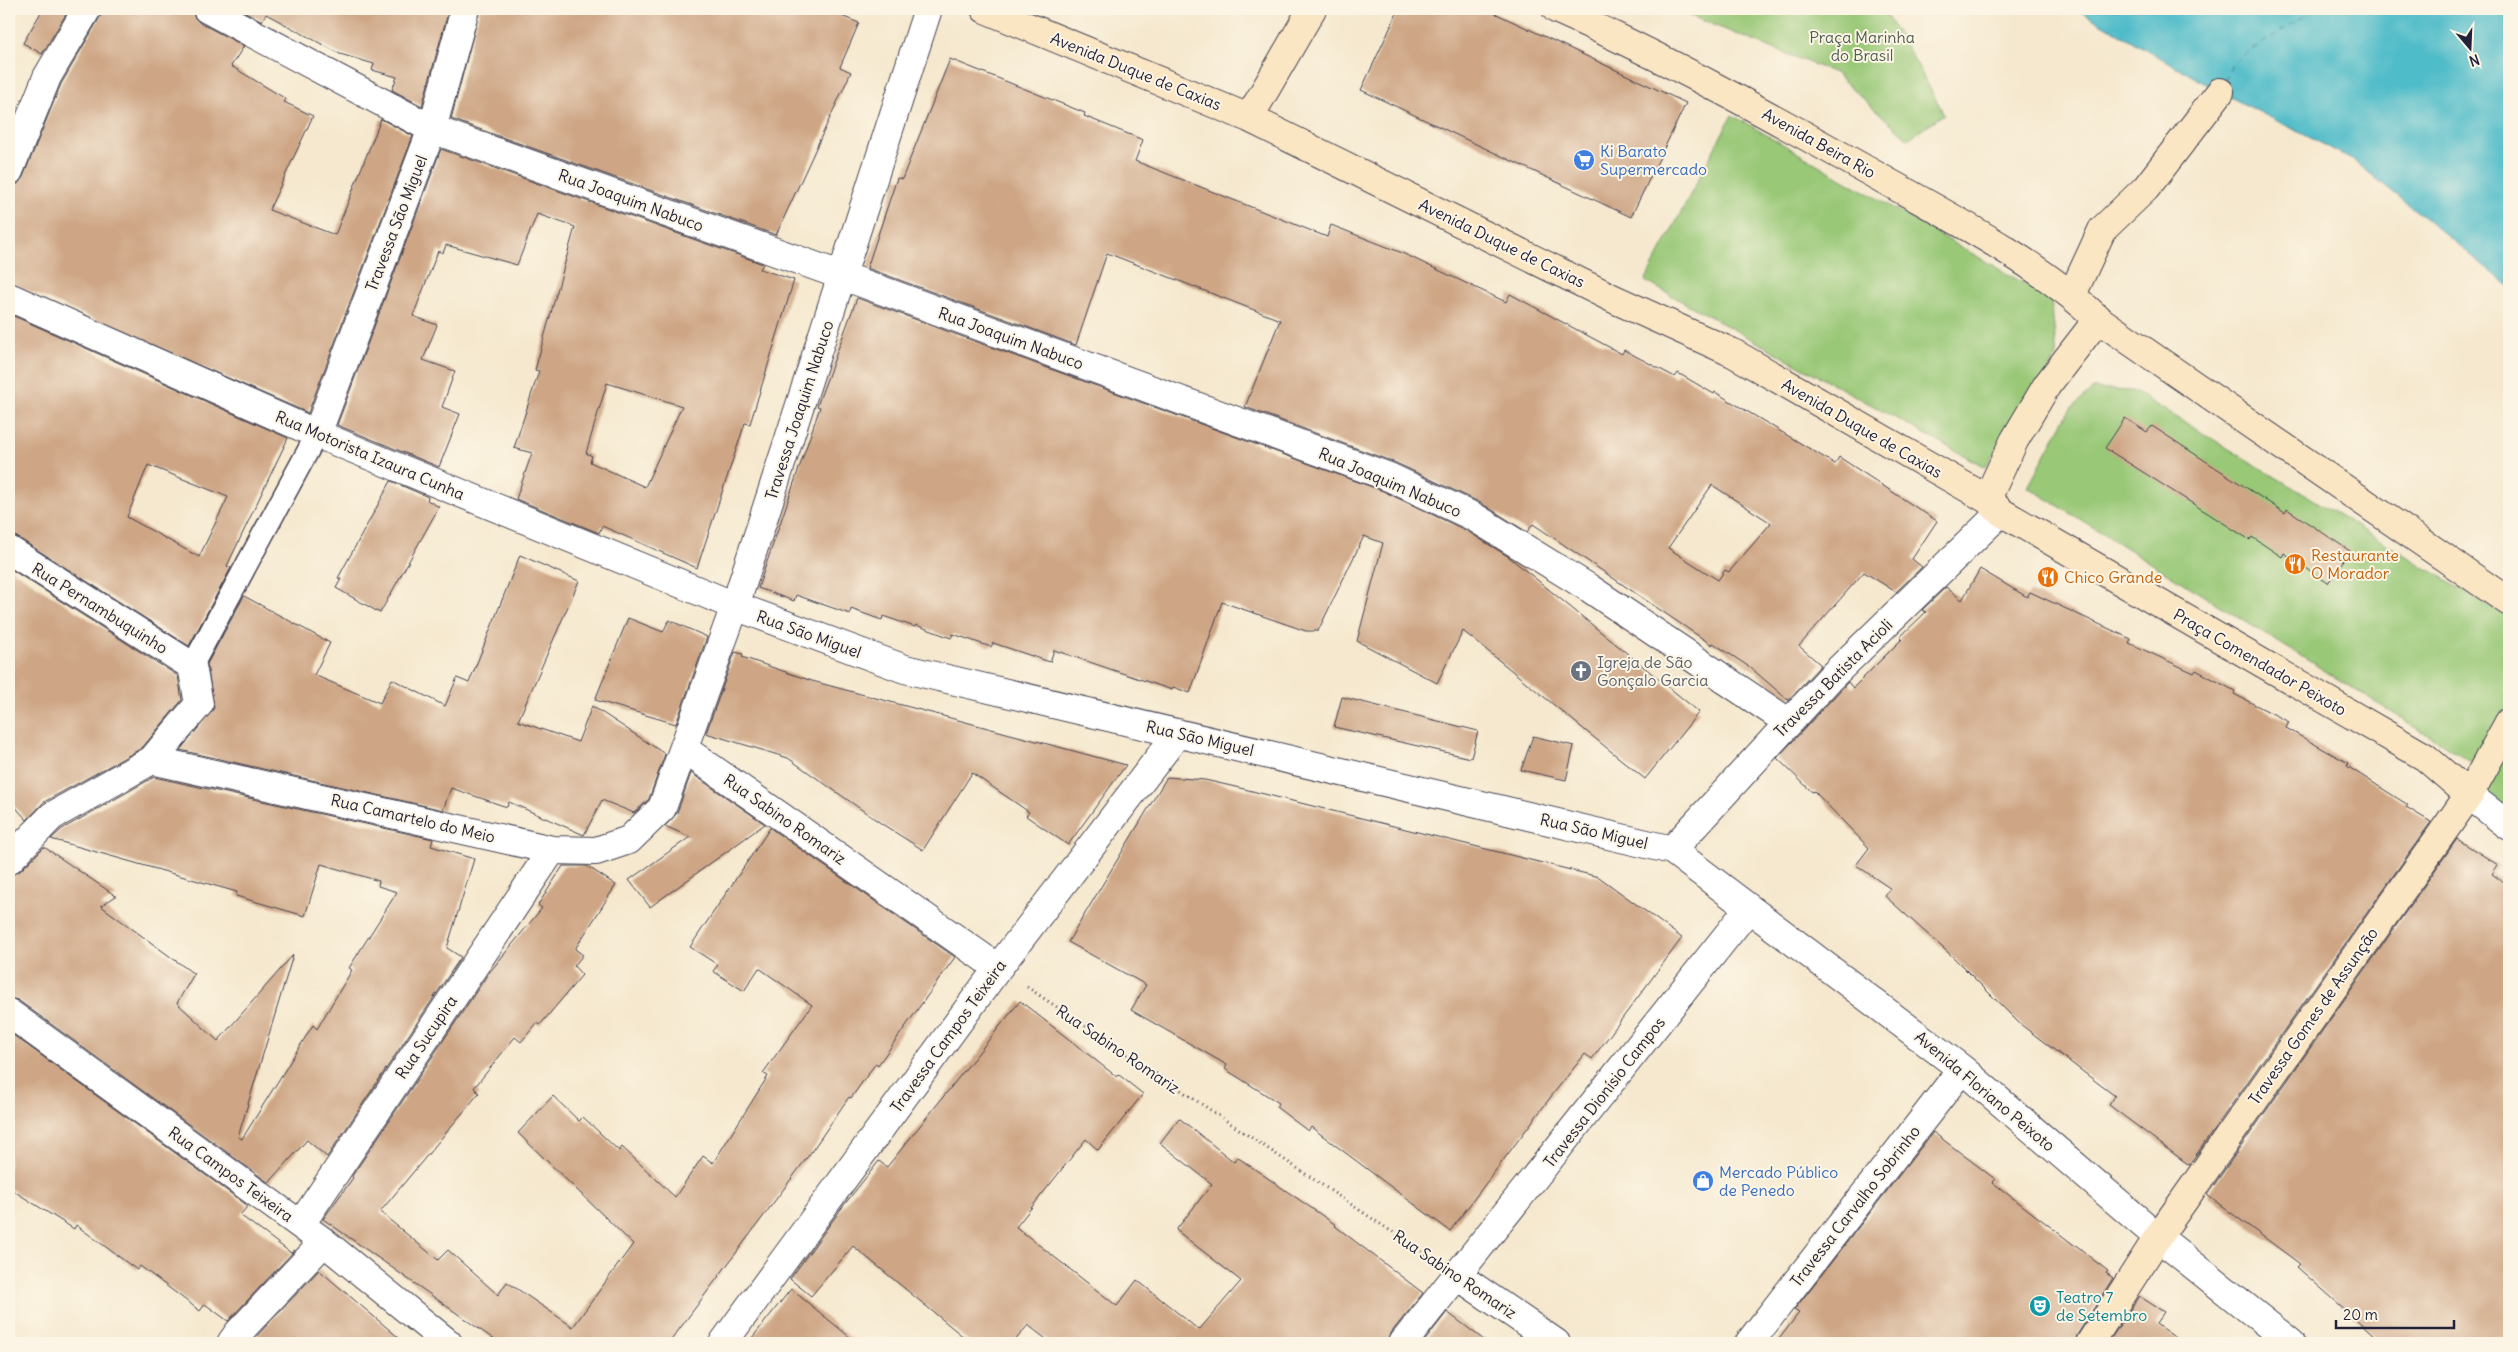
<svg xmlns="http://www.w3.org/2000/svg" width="2518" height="1352" font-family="Delius,sans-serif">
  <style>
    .green { fill: #99c877; stroke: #5e7559 }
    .water { fill: #50bcc9; stroke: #396f82 }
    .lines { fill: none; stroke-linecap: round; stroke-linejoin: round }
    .ferry { stroke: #32586d; stroke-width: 1; stroke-dasharray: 6 5; stroke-linecap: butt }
    .building { fill: #cea685; fill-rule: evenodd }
    .lane-casing { stroke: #424051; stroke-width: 24 }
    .street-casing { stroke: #424051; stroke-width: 30 }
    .secondary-casing { stroke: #424051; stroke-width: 30 }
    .path { stroke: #424051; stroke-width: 3; stroke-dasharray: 1 4; stroke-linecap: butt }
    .lane { stroke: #fff; stroke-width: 21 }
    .street { stroke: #fff; stroke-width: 28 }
    .secondary { stroke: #fbe6c4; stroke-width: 28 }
    .labels { text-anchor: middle; stroke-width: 4; stroke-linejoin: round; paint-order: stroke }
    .park-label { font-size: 16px; fill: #4c5c50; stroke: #fcf5e5 }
    .street-label { font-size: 16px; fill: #22223b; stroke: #fcf5e5 }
    .shop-label { font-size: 16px; fill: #366cbe; stroke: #fcf5e5; text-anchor: start }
    .food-label { font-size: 16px; fill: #c56008; stroke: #fcf5e5; text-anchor: start }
    .worship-label { font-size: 16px; fill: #5b616d; stroke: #fcf5e5; text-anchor: start }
    .culture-label { font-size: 16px; fill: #0d838f; stroke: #fcf5e5; text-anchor: start }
  </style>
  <rect width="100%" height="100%" fill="#fcf5e5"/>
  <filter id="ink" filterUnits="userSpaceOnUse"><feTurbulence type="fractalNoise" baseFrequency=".02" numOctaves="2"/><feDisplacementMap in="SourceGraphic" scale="10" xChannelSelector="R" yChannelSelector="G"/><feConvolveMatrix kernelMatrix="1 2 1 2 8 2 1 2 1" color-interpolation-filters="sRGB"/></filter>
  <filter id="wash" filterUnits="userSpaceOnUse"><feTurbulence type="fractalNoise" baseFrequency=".0096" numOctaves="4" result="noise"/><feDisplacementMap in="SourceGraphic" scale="20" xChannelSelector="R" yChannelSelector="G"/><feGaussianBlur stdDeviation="1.12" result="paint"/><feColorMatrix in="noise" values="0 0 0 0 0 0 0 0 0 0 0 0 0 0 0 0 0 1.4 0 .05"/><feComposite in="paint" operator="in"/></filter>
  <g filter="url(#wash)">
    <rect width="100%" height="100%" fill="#f5e8ce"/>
    <!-- green -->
    <path class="green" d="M 1673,9 L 1882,9 L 1907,47 L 1944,114 L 1908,139 L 1835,73 Z
      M 1732,115 L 2051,299 L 2057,357 L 1985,467 L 1645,281 Z
      M 2093,389 L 2133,391 L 2509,618 L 2509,705 L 2475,764 L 2028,487 L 2069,411 Z
      M 2509,745 L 2509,814 L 2482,793 Z"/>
    <!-- water -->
    <path class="water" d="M 2076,9 L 2509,9 L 2509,286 L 2352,159 L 2220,92 Z"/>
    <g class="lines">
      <!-- ferry -->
      <path class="ferry" d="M 2225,81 L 2233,62 L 2315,9"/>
    </g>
    <g id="blocks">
      <!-- building -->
      <path class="building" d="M 43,9 L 63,9 L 68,11 L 42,54 L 23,43 Z
        M 103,9 L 192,9 L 194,17 L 200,23 L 244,46 L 231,66 L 286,99 L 284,102 L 313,116 L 269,210 L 335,235 L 381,119 L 413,136 L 308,413 L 9,282 L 9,186 L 18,184 L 23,177 L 61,84 L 100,17 Z
        M 240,9 L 449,9 L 422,106 L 392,90 L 397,77 L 372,70 L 374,64 L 340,54 L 266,14 L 262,21 Z
        M 480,9 L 824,9 L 859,23 L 840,67 L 851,72 L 776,235 L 451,119 Z
        M 1399,9 L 1486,9 L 1686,103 L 1631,217 L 1361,90 Z
        M 950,59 L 1085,113 L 1084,116 L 1143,140 L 1135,161 L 1327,237 L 1331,225 L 1400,252 L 1506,302 L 1510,294 L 1622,354 L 1624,350 L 1675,377 L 1678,373 L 1714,394 L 1715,392 L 1835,464 L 1839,457 L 1937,521 L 1912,559 L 1922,567 L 1896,592 L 1864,572 L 1799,646 L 1821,665 L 1788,700 L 1751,668 L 1713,643 L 1712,645 L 1533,524 L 1527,532 L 1481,503 L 1396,463 L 1245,407 L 1280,320 L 1107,253 L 1076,345 L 867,268 L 897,178 L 902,179 ZM 1712,485 L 1771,523 L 1729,572 L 1725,570 L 1718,580 L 1668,548 Z
        M 9,108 L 16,112 L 9,130 Z
        M 441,149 L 763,264 L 760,269 L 794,280 L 750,424 L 745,423 L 697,568 L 602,526 L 599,533 L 516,499 L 532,453 L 514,448 L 539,371 L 535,370 L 575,227 L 537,214 L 517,265 L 446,245 L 443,253 L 438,251 L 413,316 L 437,325 L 423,360 L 455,371 L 442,407 L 460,414 L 439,467 L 337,425 ZM 607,383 L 682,406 L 645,487 L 590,462 L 592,456 L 586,453 Z
        M 857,298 L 1383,491 L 1467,531 L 1509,557 L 1699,712 L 1645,779 L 1463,631 L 1437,683 L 1357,641 L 1383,543 L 1364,536 L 1318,631 L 1306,631 L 1222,602 L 1190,693 L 1173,687 L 1172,690 L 1054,650 L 1050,662 L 993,643 L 991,647 L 953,634 L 951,638 L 916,625 L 915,627 L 883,616 L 882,620 L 851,609 L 850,614 L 796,595 L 794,601 L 758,588 L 820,407 L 817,406 Z
        M 9,314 L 288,438 L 227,566 L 231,568 L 189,646 L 17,537 L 9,535 ZM 148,465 L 228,497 L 199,557 L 127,517 Z
        M 2125,418 L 2147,432 L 2152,426 L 2285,513 L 2287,509 L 2350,551 L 2328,583 L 2284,553 L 2282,557 L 2252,537 L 2250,540 L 2105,448 Z
        M 391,481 L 428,497 L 427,500 L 439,507 L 380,613 L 336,588 L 341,579 L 338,578 Z
        M 520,555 L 579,581 L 518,721 L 578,742 L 592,706 L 665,754 L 649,799 L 634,813 L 602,800 L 584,835 L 509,802 L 507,807 L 451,788 L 443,810 L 180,750 L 214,708 L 207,664 L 244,596 L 330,643 L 314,675 L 380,703 L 392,679 L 445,706 L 457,678 L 469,683 Z
        M 9,568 L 178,676 L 182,700 L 142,748 L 44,802 L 27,820 L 9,800 Z
        M 1980,569 L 2027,597 L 2030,592 L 2131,639 L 2129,643 L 2194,673 L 2196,670 L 2235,691 L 2234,694 L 2289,722 L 2286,728 L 2348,763 L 2347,766 L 2408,805 L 2406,807 L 2431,822 L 2189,1165 L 2109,1105 L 2115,1096 L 2020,1024 L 1953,957 L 1885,896 L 1891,889 L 1856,865 L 1869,848 L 1814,791 L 1812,792 L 1777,758 L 1848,682 L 1853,688 L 1902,639 L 1900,637 L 1926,612 L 1922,610 L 1946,587 L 1962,600 Z
        M 628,618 L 663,632 L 669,620 L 707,637 L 676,724 L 595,700 Z
        M 735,652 L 743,654 L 742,657 L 812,681 L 1126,765 L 1068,845 L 1026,816 L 1029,812 L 972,773 L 923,850 L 882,824 L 788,758 L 706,733 Z
        M 1342,697 L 1478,731 L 1471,758 L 1334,727 Z
        M 1533,736 L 1574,746 L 1566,780 L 1521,770 Z
        M 691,773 L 765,824 L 650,907 L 629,880 L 690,837 L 665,826 L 677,813 Z
        M 154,777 L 433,839 L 431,846 L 474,859 L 447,948 L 461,957 L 327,1157 L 307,1140 L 269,1183 L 18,1000 L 9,998 L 9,875 L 20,871 L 44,847 L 116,896 L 101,906 L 194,974 L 177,1003 L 218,1041 L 293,955 L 238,1137 L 242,1139 L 313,1025 L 317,1029 L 352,970 L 349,968 L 397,892 L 378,886 L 379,881 L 321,864 L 305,916 L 236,896 L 237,892 L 51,839 L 62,829 Z
        M 1167,777 L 1205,780 L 1244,789 L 1599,877 L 1682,938 L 1592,1059 L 1585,1054 L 1553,1094 L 1450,1231 L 1311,1127 L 1308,1131 L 1276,1107 L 1279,1103 L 1225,1069 L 1227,1065 L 1131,1010 L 1146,985 L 1068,942 Z
        M 770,828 L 955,957 L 878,1065 L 876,1063 L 851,1098 L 849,1097 L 809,1155 L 669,1343 L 499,1343 L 323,1219 L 353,1178 L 352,1176 L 488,974 L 542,908 L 538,905 L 563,866 L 587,866 L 616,885 L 575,949 L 583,955 L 574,966 L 582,975 L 540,1025 L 537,1023 L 521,1042 L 515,1037 L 474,1088 L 479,1093 L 380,1212 L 438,1260 L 448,1250 L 498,1295 L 507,1282 L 573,1327 L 633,1244 L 518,1133 L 553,1096 L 579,1121 L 583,1117 L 619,1151 L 622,1147 L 675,1197 L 703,1156 L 713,1163 L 768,1076 L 763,1073 L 812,1005 L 759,968 L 744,991 L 713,971 L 718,965 L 690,947 Z
        M 2457,839 L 2498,865 L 2492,874 L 2509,886 L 2509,1343 L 2383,1343 L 2297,1267 L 2300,1264 L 2207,1195 Z
        M 1020,1001 L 1117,1077 L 1119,1075 L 1143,1094 L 1098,1150 L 1086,1139 L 1016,1227 L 1117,1306 L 1137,1280 L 1199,1330 L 1241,1281 L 1176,1230 L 1212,1184 L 1160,1143 L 1179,1118 L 1234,1162 L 1237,1157 L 1336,1225 L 1335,1226 L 1423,1293 L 1391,1333 L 1388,1343 L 1051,1343 L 1028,1325 L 1013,1343 L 971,1343 L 853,1246 L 811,1296 L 790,1279 L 844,1205 L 879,1161 L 887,1167 Z
        M 9,1032 L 248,1206 L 240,1215 L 291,1253 L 295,1250 L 228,1321 L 205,1304 L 200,1311 L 140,1266 L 137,1270 L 76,1225 L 74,1229 L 9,1188 Z
        M 1933,1132 L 1995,1179 L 1992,1182 L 2108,1271 L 2106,1273 L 2113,1278 L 2077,1335 L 2075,1343 L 1776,1343 L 1799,1313 L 1794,1310 Z
        M 319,1270 L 405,1343 L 258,1343 L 253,1340 Z
        M 791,1289 L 857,1343 L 748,1343 Z
        M 2139,1296 L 2164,1312 L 2156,1324 L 2183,1343 L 2108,1343 Z
        M 1447,1312 L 1488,1343 L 1423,1343 Z"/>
    </g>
  </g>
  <g filter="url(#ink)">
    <use href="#blocks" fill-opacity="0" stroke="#424051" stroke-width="1"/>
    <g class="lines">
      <!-- lane casing -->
      <g class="lane-casing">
        <path id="lane" d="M 192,666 L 317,434"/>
      </g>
      <!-- street casing -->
      <g class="street-casing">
        <path id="street" d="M 207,9 L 432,129 L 843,276 L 1389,477 L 1474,517 L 1589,588 L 1788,722
          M 9,171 L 47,77 L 87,9
          M 9,297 L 317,434 L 735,606 L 905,669 L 1672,850 L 1962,1069 L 2158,1237 L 2291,1343
          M 317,434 L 432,129 L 465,9
          M 9,550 L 192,666 L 199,704 L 152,760 L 52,816 L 9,860
          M 684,749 L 998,968
          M 152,760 L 552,850 L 596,851 L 629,840 L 662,808 L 735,606 L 928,9
          M 2469,795 L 2509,826
          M 1672,850 L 1830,678 L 2001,512
          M 9,1013 L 324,1242 L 448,1343
          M 301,1224 L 552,850
          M 1458,1276 L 1556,1343
          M 231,1343 L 238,1333 L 324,1242
          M 723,1343 L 998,968 L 1178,733
          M 1403,1343 L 1749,908
          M 1749,1343 L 1962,1069"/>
      </g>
      <!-- secondary casing -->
      <g class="secondary-casing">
        <path id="secondary" d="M 985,9 L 1249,118 L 1614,299 L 1733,353 L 1987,499 L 2001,512 L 2425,757 L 2469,795
          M 1556,9 C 1670,60 1778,120 1886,181 C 1956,220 2040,264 2098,319 L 2509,602
          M 1249,118 L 1312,9
          M 2072,295 L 2102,230 L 2146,188 L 2220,92
          M 1987,499 L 2014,441 L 2047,385 L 2098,319
          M 2090,1343 L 2158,1237 L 2469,795 L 2509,722"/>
      </g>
      <!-- path -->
      <path class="path" d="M 1027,987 L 1428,1256"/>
      <!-- lane -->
      <use href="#lane" class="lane"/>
      <!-- street -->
      <use href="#street" class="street"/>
      <!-- secondary -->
      <use href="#secondary" class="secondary"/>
    </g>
  </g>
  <!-- icons -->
  <defs>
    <g id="supermarket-disc" transform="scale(1.125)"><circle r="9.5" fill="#3f7fe0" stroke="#fcf5e5"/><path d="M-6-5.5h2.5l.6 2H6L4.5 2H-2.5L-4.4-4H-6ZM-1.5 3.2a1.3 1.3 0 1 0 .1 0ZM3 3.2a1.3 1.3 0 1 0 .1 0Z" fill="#fff"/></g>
    <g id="restaurant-disc" transform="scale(1.125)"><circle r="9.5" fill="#e8710a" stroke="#fcf5e5"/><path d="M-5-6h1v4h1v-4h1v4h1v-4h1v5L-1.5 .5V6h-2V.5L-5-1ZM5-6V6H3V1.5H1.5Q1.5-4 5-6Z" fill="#fff"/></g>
    <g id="church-disc" transform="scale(1.125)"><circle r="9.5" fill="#6b7280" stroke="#fcf5e5"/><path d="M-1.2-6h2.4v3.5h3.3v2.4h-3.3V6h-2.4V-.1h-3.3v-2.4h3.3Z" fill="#fff"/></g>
    <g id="shop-disc" transform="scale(1.125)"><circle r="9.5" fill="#3f7fe0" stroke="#fcf5e5"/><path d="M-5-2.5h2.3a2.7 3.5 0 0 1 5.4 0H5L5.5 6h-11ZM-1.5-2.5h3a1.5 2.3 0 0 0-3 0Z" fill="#fff"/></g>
    <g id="theatre-disc" transform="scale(1.125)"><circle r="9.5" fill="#0f9aa8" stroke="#fcf5e5"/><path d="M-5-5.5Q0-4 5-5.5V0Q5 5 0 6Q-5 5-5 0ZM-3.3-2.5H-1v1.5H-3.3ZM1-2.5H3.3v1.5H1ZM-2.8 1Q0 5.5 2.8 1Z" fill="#fff"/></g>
  </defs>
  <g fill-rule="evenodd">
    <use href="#supermarket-disc" x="1584" y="160"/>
    <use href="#restaurant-disc" x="2295" y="564"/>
    <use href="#restaurant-disc" x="2048" y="577"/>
    <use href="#church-disc" x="1581" y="671"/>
    <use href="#shop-disc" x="1703" y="1181"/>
    <use href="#theatre-disc" x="2040" y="1306"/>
  </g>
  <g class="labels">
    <!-- park labels -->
    <g class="park-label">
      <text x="1862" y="43">Praça Marinha<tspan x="1862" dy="18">do Brasil</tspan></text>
    </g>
    <!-- street labels -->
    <g class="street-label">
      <text transform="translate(1136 71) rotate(22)" y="6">Avenida Duque de Caxias</text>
      <text transform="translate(1819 143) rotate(29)" y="6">Avenida Beira Rio</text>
      <text transform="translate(631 200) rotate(20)" y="6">Rua Joaquim Nabuco</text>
      <text transform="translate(396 223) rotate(-69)" y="6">Travessa São Miguel</text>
      <text transform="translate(1502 243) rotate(26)" y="6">Avenida Duque de Caxias</text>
      <text transform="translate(1011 338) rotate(20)" y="6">Rua Joaquim Nabuco</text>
      <text transform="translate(799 410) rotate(-72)" y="6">Travessa Joaquim Nabuco</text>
      <text transform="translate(1862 428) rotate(30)" y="6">Avenida Duque de Caxias</text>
      <text transform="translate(370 455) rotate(23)" y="6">Rua Motorista Izaura Cunha</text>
      <text transform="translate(1390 482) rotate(23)" y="6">Rua Joaquim Nabuco</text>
      <text transform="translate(100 608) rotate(32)" y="6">Rua Pernambuquinho</text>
      <text transform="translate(809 634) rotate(20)" y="6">Rua São Miguel</text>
      <text transform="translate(2260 662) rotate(30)" y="6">Praça Comendador Peixoto</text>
      <text transform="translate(1833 678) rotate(-45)" y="6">Travessa Batista Acioli</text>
      <text transform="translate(1200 738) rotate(13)" y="6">Rua São Miguel</text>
      <text transform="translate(413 818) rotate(13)" y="6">Rua Camartelo do Meio</text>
      <text transform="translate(785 819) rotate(35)" y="6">Rua Sabino Romariz</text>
      <text transform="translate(1594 831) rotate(13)" y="6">Rua São Miguel</text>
      <text transform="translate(2313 1016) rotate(-55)" y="6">Travessa Gomes de Assunção</text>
      <text transform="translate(948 1036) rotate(-54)" y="6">Travessa Campos Teixeira</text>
      <text transform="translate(426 1037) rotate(-56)" y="6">Rua Sucupira</text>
      <text transform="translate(1118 1049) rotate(34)" y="6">Rua Sabino Romariz</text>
      <text transform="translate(1985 1091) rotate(40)" y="6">Avenida Floriano Peixoto</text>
      <text transform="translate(1604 1092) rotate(-52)" y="6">Travessa Dionísio Campos</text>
      <text transform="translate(231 1174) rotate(36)" y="6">Rua Campos Teixeira</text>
      <text transform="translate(1855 1206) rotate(-52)" y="6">Travessa Carvalho Sobrinho</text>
      <text transform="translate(1455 1274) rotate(34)" y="6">Rua Sabino Romariz</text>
    </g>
    <!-- shop labels -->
    <g class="shop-label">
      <text x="1600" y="157">Ki Barato<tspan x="1600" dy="18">Supermercado</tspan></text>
      <text x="1719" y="1178">Mercado Público<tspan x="1719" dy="18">de Penedo</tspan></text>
    </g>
    <!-- food labels -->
    <g class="food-label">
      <text x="2311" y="561">Restaurante<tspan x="2311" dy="18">O Morador</tspan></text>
      <text x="2064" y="583">Chico Grande</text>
    </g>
    <!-- worship labels -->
    <g class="worship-label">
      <text x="1597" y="668">Igreja de São<tspan x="1597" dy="18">Gonçalo Garcia</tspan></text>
    </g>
    <!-- culture labels -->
    <g class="culture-label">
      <text x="2056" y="1303">Teatro 7<tspan x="2056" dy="18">de Setembro</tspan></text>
    </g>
  </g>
  <!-- margin -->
  <rect width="2518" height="1352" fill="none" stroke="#fcf5e5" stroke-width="30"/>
  <!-- north arrow -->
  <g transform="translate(2470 48) rotate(161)" stroke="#fcf5e5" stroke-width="4" paint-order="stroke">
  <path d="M0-4L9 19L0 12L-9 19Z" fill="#22223b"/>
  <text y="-8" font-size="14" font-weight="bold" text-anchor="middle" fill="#22223b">N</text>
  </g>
  <!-- scale -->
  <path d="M2336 1320v8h118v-8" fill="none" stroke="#22223b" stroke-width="2.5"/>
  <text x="2343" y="1320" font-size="15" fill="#22223b" stroke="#fcf5e5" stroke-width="4" paint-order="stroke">20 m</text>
</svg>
